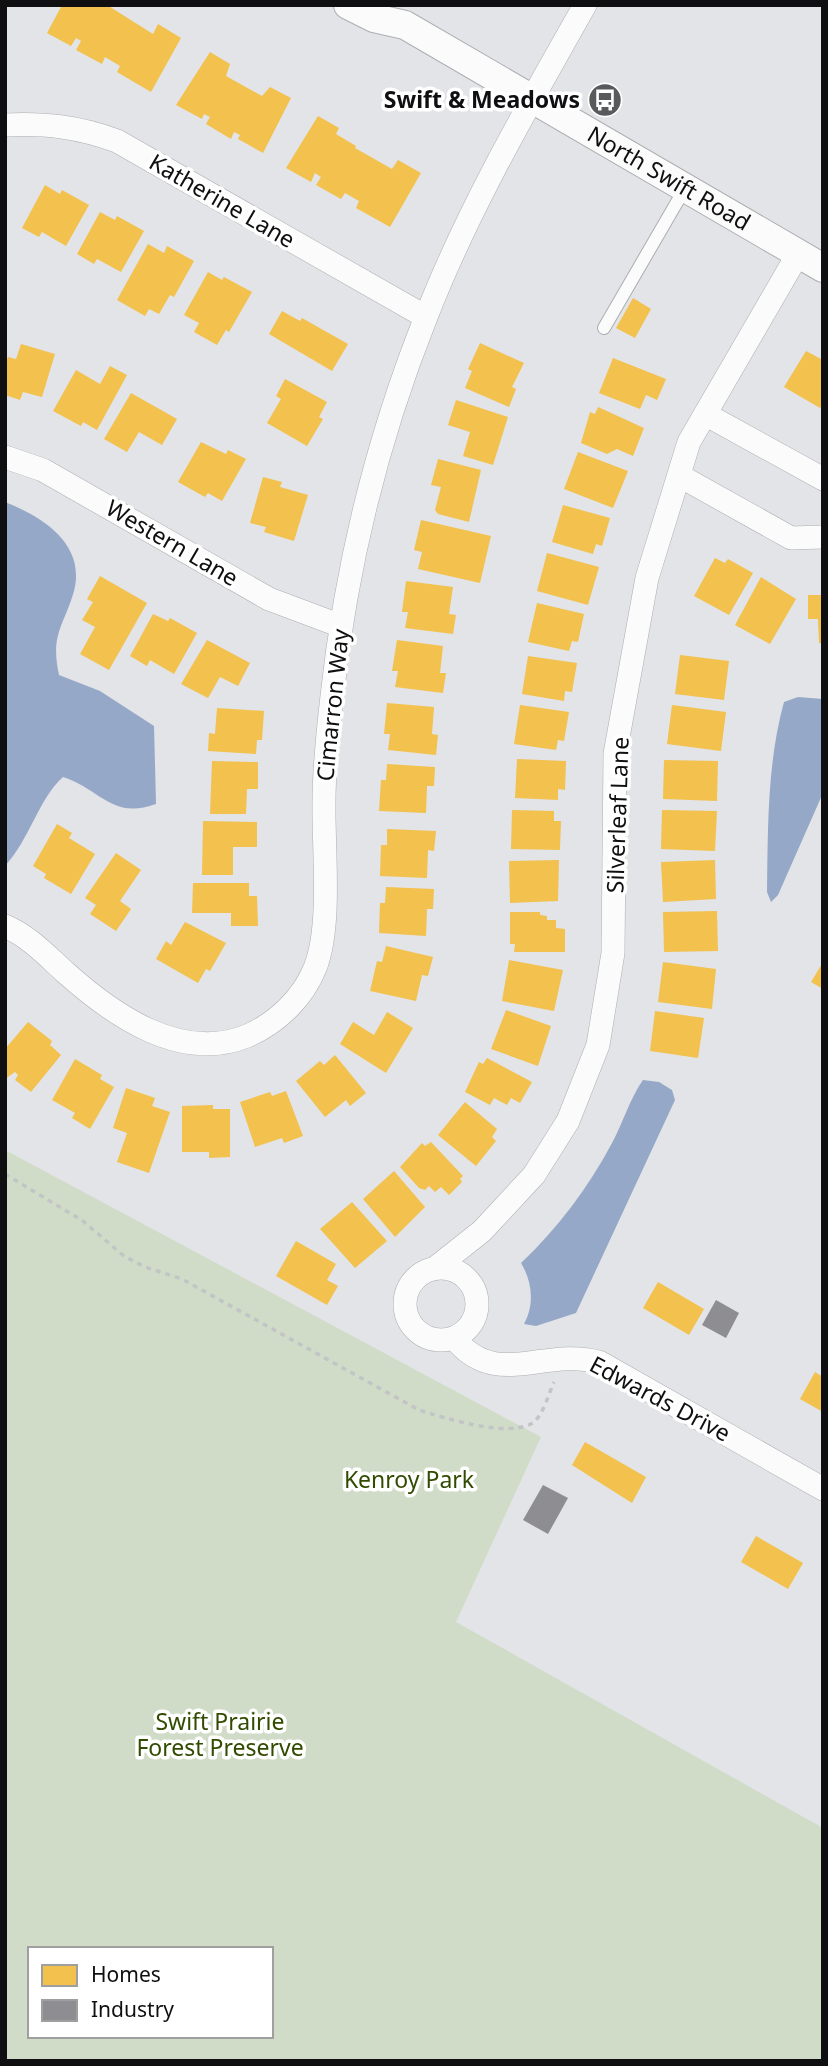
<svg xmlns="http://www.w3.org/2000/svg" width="828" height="2066" font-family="'Noto Sans',sans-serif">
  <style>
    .green { fill: #d0dcc8; fill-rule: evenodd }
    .water { fill: #96a8c7 }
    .homes { fill: #f2c14e }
    .industry { fill: #8d8d92 }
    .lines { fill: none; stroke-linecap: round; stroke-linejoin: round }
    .service-casing { stroke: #adaeb1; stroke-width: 14 }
    .minor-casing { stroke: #adaeb1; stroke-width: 24 }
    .tertiary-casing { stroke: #adaeb1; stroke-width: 30 }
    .path { stroke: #c3c4c5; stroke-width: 3.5; stroke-dasharray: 5 5; stroke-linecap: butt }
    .service { stroke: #fbfbfb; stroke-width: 12 }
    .minor { stroke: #fbfbfb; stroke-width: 23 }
    .tertiary { stroke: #fbfbfb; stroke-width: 28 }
    .labels { text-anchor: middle; stroke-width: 7; stroke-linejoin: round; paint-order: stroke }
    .poi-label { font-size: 23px; font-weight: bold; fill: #0f0f11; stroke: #fff; text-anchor: end }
    .street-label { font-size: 23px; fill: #0f0f11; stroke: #fff }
    .park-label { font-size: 23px; fill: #314b01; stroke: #fff }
  </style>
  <rect width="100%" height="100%" fill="#e2e4e7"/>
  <!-- green -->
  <path class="green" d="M 5,1150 L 541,1437 L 456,1622 L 823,1828 L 823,2061 L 5,2061 ZM 30,1949 L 271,1949 L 271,2036 L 30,2036 Z"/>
  <!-- water -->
  <path class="water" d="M 5,502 C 43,517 86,544 74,591 C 64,626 50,634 59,675 L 100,691 L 154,726 L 156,804 C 112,820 102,790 63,777 C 39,798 30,839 5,866 Z
    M 798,697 L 823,699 L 823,793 L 778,895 L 771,902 L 767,892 C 768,829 767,763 784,702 Z
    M 643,1080 L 659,1082 L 672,1090 L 675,1100 L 576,1313 L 536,1326 L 524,1324 C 535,1304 532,1281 521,1263 C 558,1228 588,1188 612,1143 C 623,1123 630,1098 643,1080 Z"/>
  <!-- homes -->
  <path class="homes" d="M 62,5 L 107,5 L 153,34 L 158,24 L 181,38 L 151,92 L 117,72 L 120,66 L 105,57 L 102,64 L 76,50 L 81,41 L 76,38 L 71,46 L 47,33 Z
    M 210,52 L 230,64 L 226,76 L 262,96 L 270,87 L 291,98 L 263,153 L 238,139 L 240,135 L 234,132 L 231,139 L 206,124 L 210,117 L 204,114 L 202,119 L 176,105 Z
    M 318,116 L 339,128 L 336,134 L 356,146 L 355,148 L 392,169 L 398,160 L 421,173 L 390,227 L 356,208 L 359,201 L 345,193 L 341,199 L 316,185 L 321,177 L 315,173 L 311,182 L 286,168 Z
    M 45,185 L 60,194 L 62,190 L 89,205 L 66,246 L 42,232 L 39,237 L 22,228 Z
    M 100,212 L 115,220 L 117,216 L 144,231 L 121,272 L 97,259 L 94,264 L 77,254 Z
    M 148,244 L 164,253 L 167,246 L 194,261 L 174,297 L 170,295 L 159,314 L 149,309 L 145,316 L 117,300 Z
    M 208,272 L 222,280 L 224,277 L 252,292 L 229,332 L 226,330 L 217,345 L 194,332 L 199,323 L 184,315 Z
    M 633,298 L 651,309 L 635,338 L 616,328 Z
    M 282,311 L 300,321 L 302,318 L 348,344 L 332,371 L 269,334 Z
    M 480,343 L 524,363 L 512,387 L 516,389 L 509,407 L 465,388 L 472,371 L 468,369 Z
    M 21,344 L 55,354 L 42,397 L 23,392 L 20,400 L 5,395 L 5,365 L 8,357 L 16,359 Z
    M 806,351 L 823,360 L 823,403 L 820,408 L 784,387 Z
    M 613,358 L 666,379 L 657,400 L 646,395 L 640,409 L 599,393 Z
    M 110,366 L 127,375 L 97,430 L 83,422 L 81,426 L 53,411 L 76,370 L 100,384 Z
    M 285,379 L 327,402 L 319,417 L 323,419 L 307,446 L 267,423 L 281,399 L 276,396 Z
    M 131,393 L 177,419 L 162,445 L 139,432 L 127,452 L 104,439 Z
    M 456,400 L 508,417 L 493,465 L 463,456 L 470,432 L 448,425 Z
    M 598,407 L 644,428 L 633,456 L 617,449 L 607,454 L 581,443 L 590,412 L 595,414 Z
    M 201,442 L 226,454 L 228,450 L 246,459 L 222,501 L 208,493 L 205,497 L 178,482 Z
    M 578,452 L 628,471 L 613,508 L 564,489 Z
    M 438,459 L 481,470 L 469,522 L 438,514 L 435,510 L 441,487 L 431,485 Z
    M 263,477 L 282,482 L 280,487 L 308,495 L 294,541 L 264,532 L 266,527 L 250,523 Z
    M 563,505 L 610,518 L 602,546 L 596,544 L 593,554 L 552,542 Z
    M 421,520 L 491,536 L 480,583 L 418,569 L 422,552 L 414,550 Z
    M 547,553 L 599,567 L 588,605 L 537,591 Z
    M 715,558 L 725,563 L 728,559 L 753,573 L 729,615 L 694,596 Z
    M 100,576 L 147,603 L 109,670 L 80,654 L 95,627 L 82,620 L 93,602 L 87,599 Z
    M 761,577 L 796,599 L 770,644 L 735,625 Z
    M 406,581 L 453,587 L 449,614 L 456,615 L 453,634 L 405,628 L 408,612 L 402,612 Z
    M 808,595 L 823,595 L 823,643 L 819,643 L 818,619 L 808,619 Z
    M 537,603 L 584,614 L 578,642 L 572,641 L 569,651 L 528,642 Z
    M 153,614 L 168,621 L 170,618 L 197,633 L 174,674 L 150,660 L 147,666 L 130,656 Z
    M 207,640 L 250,663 L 238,686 L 220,677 L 208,698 L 181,684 Z
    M 397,640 L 443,646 L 440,673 L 446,673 L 443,693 L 395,687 L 398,671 L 392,671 Z
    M 680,655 L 729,661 L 724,700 L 675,694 Z
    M 528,656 L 577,663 L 572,692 L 565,691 L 564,701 L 522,694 Z
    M 387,703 L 434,707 L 432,734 L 438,735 L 436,755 L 388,750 L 390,734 L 384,734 Z
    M 520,705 L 569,712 L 564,741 L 558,740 L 556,750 L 514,744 Z
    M 672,705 L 726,712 L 721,751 L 667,744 Z
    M 217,708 L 264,711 L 262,740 L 257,740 L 256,754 L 208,751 L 209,733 L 215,734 Z
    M 517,759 L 566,761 L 565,790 L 558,789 L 558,800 L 515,798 Z
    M 664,760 L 718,761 L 717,801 L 663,799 Z
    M 212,761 L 258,762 L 258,789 L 247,789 L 246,814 L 210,814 Z
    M 387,764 L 435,767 L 434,786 L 427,786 L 426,813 L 379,811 L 381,780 L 386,780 Z
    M 512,810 L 554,811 L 554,821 L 561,821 L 560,850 L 511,849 Z
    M 662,810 L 717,811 L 715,851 L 661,849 Z
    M 203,821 L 257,822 L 257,847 L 233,847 L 233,875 L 202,875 Z
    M 57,824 L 72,833 L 69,838 L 95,854 L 71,894 L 44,878 L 46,874 L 33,866 Z
    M 387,829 L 436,831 L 434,851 L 428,850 L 427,878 L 380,876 L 381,845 L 387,845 Z
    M 116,853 L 141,870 L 120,901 L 131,909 L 116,931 L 90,914 L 96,905 L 85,898 Z
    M 559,860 L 558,901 L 510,903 L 509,861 Z
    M 715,860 L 716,899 L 663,902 L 661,862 Z
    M 193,883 L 249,883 L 249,896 L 257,896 L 258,926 L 231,926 L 231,913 L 192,913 Z
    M 386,887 L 434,889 L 433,909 L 427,909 L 426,936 L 379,933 L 380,903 L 385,903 Z
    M 717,911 L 718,951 L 664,952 L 663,912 Z
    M 510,912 L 540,912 L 540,915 L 547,916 L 547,920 L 556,920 L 556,928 L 565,929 L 565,952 L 514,952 L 515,944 L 510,944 Z
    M 185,922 L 226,943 L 210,971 L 206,969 L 198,983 L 156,959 L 166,941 L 171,945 Z
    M 386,946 L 433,957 L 428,976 L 422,975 L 416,1001 L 370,991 L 377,961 L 382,962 Z
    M 509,960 L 563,970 L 554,1011 L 502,1001 Z
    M 663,962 L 716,969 L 712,1009 L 658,1002 Z
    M 823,962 L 823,989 L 811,982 Z
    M 506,1010 L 551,1026 L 538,1066 L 491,1049 Z
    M 655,1011 L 704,1018 L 698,1058 L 650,1051 Z
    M 387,1012 L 413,1028 L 386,1073 L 340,1044 L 353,1022 L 374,1035 Z
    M 28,1022 L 52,1041 L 50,1045 L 61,1055 L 31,1092 L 15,1080 L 18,1075 L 15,1072 L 5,1079 L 5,1049 Z
    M 335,1055 L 366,1093 L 350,1106 L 346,1100 L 325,1117 L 296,1081 L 320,1061 L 324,1065 Z
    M 487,1058 L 532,1082 L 520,1103 L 511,1098 L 507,1105 L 494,1098 L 490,1105 L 465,1092 L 479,1062 L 483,1064 Z
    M 75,1059 L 102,1075 L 100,1079 L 114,1087 L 90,1129 L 72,1118 L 75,1113 L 52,1100 Z
    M 126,1088 L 155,1098 L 152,1106 L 170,1112 L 149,1173 L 117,1162 L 127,1133 L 113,1128 Z
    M 286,1091 L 303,1136 L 284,1143 L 282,1138 L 255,1147 L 240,1102 L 270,1092 L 272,1096 Z
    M 465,1102 L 497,1129 L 492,1137 L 496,1141 L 476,1166 L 438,1135 Z
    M 213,1105 L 213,1109 L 230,1109 L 230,1157 L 209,1158 L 209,1152 L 182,1152 L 182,1106 Z
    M 431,1142 L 463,1176 L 460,1179 L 462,1182 L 449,1195 L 441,1187 L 435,1192 L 429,1186 L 425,1190 L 419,1188 L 400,1167 L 422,1143 L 425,1146 Z
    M 394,1171 L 425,1207 L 395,1237 L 363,1199 Z
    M 352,1202 L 387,1241 L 355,1268 L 320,1229 Z
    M 296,1241 L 336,1264 L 327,1280 L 338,1286 L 327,1305 L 276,1276 Z
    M 658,1282 L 704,1309 L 689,1335 L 643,1308 Z
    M 815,1372 L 823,1377 L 823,1412 L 800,1399 Z
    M 585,1442 L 646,1477 L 632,1503 L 572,1465 Z
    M 756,1536 L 803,1563 L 788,1589 L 741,1562 Z"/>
  <!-- industry -->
  <path class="industry" d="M 716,1300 L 739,1313 L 726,1338 L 702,1325 Z
    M 543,1485 L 568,1498 L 548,1534 L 523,1520 Z"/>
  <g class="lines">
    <!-- service casing -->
    <g class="service-casing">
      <path id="service" d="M 604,328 L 684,190"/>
    </g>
    <!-- minor casing -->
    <g class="minor-casing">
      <path id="minor" d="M 5,125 C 46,123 79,127 117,141 L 426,317
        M 705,414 L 823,479
        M 5,457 L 43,470 L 269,599 L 341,626
        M 680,476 L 791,538 L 823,537
        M 5,926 C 30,937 46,955 66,973 C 113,1015 181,1063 247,1036 C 277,1023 303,998 315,968 C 332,926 323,848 324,801 C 324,766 328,731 332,696 C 346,567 378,437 426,317 C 468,209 528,106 585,5
        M405 1304a36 36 0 1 1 72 0a36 36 0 1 1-72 0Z
        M 434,1269 L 482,1231 L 534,1175 L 568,1121 L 598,1045 L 613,953 L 615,754 L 647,578 L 689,442 L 798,254
        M 454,1338 C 496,1390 543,1347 599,1362 L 823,1489"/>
    </g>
    <!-- tertiary casing -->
    <g class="tertiary-casing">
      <g id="tertiary">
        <path id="s1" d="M 348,5 L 374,18 L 405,25 L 823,268"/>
      </g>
    </g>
    <!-- path -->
    <path class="path" d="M 5,1174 L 83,1221 L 124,1256 L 145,1267 L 182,1279 L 419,1410 C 444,1418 514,1440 535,1421 C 544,1412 549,1393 554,1382"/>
    <!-- service -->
    <use href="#service" class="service"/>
    <!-- minor -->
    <use href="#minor" class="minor"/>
    <!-- tertiary -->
    <use href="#tertiary" class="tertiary"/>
  </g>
  <!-- icons -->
  <defs>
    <g id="bus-disc" transform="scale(1.75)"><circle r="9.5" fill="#595a5c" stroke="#fff"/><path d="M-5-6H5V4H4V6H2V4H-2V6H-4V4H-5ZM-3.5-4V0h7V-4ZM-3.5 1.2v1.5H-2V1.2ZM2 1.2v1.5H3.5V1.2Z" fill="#fff"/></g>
  </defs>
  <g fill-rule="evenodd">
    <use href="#bus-disc" x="605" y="100"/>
  </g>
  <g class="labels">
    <!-- poi labels -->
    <g class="poi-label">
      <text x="580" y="108">Swift &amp; Meadows</text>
    </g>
    <!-- street labels -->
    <g class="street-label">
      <text dy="8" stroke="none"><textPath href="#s1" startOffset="366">North Swift Road</textPath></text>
      <text transform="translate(222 201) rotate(30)" y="8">Katherine Lane</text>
      <text transform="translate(172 543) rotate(30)" y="8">Western Lane</text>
      <text transform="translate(333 705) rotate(-84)" y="8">Cimarron Way</text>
      <text transform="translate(618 815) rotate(-88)" y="8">Silverleaf Lane</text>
      <text transform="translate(660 1399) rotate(28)" y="8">Edwards Drive</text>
    </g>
    <!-- park labels -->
    <g class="park-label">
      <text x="409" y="1488">Kenroy Park</text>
      <text x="220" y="1730">Swift Prairie<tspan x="220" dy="26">Forest Preserve</tspan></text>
    </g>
  </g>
  <!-- border -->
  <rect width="828" height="2066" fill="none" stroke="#0f0f11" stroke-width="14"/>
  <!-- legend -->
  <rect x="28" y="1947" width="245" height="91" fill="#ffffff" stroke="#9f9fa0" stroke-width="2"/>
  <rect x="42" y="1965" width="35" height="21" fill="#f2c14e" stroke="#9f9fa0" stroke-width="2"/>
  <text x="91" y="1982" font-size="21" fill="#0f0f11">Homes</text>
  <rect x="42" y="2000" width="35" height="21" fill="#8d8d92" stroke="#9f9fa0" stroke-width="2"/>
  <text x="91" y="2017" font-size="21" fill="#0f0f11">Industry</text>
</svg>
